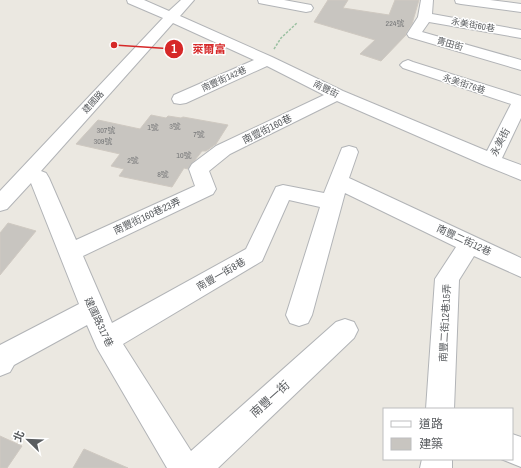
<svg xmlns="http://www.w3.org/2000/svg" width="521" height="468" font-family="'Archivo Narrow','Noto Sans TC',sans-serif">
  <style>
    .building { fill: #c8c5c0; stroke: #cfc9c1 }
    .lines { fill: none; stroke-linecap: round; stroke-linejoin: round }
    .minor-casing { stroke: #b2b4b7; stroke-width: 2 }
    .path { stroke: #9ac0a1; stroke-width: 1.5; stroke-dasharray: 2.5 1.5; stroke-linecap: butt }
    .minor { fill: #fff; fill-rule: evenodd }
    .labels { text-anchor: middle; dominant-baseline: central; stroke-width: 3; stroke-linejoin: round; paint-order: stroke }
    .number-label { font-size: 8px; fill: #767778 }
    .far-street-label { font-size: 9px; fill: #5a5d60; stroke: #fff }
    .street-label { font-size: 10px; fill: #5a5d60; stroke: #fff }
    .near-street-label { font-size: 12px; fill: #5a5d60; stroke: #fff }
    .leader { fill: none; stroke: #d62828; stroke-width: 1.5 }
    .callout-dot { fill: #d62828; stroke: #fff; stroke-width: 1.5 }
    .mark-label { font-size: 12px; text-anchor: middle; font-weight: bold; fill: #fff }
    .callout-label { font-size: 11px; text-anchor: middle; font-weight: bold; fill: #d62828; stroke: #fff; stroke-width: 3; stroke-linejoin: round; paint-order: stroke }
  </style>
  <rect width="100%" height="100%" fill="#ebe8e1"/>
  <path class="building" d="M328,0H348L343,8L389,15L395,0H419L412,24L406,33V35L381,61L360,54L375,40L314,22Z
    M151,115L166,118L168,116L181,118L183,117L228,125L216,144L206,151H202L188,169L184,168L172,187L119,176L124,169L111,166L120,154L76,144L98,120L140,129Z
    M8,223L36,231L0,275V233Z
    M0,436L22,446L7,468H0Z
    M84,449L128,468H73Z"/>
  <g class="lines">
    <g class="minor-casing">
      <path id="minor" d="M127,0H144L169,11L181,0H194L180,16L272,57L343,91L487,151L511,104L403,68L400,65L403,62L408,60L413,62L521,96V118L502,158L521,165V180L484,165L337,101L230,154L209,171L216,189L213,194L83,256L112,323L246,249L276,187L283,185L324,193L342,148L349,146L356,148L358,152L349,178L521,258V277L474,256L459,280L454,409H426L435,279L456,247L345,193L312,315L308,323L299,326L290,323L286,315L320,207L289,200L262,261L123,344L191,451L336,322L345,319L354,322L358,330L354,338L218,468H167L97,348L87,325L14,365L10,372L0,376V345L79,304L31,183L7,209L0,211V191L163,18L128,3ZM173,23L254,60L174,95L172,99L174,103L180,104L186,103L267,66L324,95L216,146L192,164L189,169L195,186L76,240L49,178L46,173L41,171Z
        M258,0H284L311,5L313,8L311,11L306,12L264,4L259,3Z
        M421,0H433L432,14L521,30V38L429,22L422,32L521,60V70L409,37L407,34L418,17Z
        M455,0H490L521,4V12L461,4L456,3Z
        M512,434L521,437V467L501,459H512Z
        M422,459H452V468H420Z"/>
    </g>
    <path class="path" d="M274,49L281,38L297,23"/>
    <use href="#minor" class="minor"/>
  </g>
  <g class="labels">
    <g class="number-label">
      <text x="395" y="23">224號</text>
      <text x="175" y="126">3號</text>
      <text x="153" y="127">1號</text>
      <text x="106" y="130">307號</text>
      <text x="199" y="134">7號</text>
      <text x="103" y="141">309號</text>
      <text x="184" y="155">10號</text>
      <text x="133" y="160">2號</text>
      <text x="163" y="174">8號</text>
    </g>
    <g class="far-street-label">
      <text transform="translate(473 25) rotate(10)">永美街60巷</text>
      <text transform="translate(450 44) rotate(16)">青田街</text>
      <text transform="translate(224 79) rotate(-24)">南豐街142巷</text>
      <text transform="translate(464 84) rotate(18)">永美街76巷</text>
      <text transform="translate(326 89) rotate(26)">南豐街</text>
      <text transform="translate(93 102) rotate(-48)">建國路</text>
    </g>
    <g class="street-label">
      <text transform="translate(267 129) rotate(-26)">南豐街160巷</text>
      <text transform="translate(500 142) rotate(-63)">永美街</text>
      <text transform="translate(147 216) rotate(-25)">南豐街160巷23弄</text>
      <text transform="translate(464 240) rotate(25)">南豐二街12巷</text>
      <text transform="translate(221 274) rotate(-30)">南豐一街8巷</text>
      <text transform="translate(99 322) rotate(65)">建國路317巷</text>
      <text transform="translate(445 323) rotate(-87)">南豐二街12巷15弄</text>
    </g>
    <g class="near-street-label">
      <text transform="translate(270 399) rotate(-42)">南豐一街</text>
    </g>
  </g>
  <path class="leader" d="M114 45L174 49"/>
  <g class="callout-dot">
    <circle cx="114" cy="45" r="4"/>
    <circle cx="174" cy="49" r="10"/>
  </g>
  <g class="mark-label">
    <text x="174" y="53">1</text>
  </g>
  <g class="callout-label">
    <text x="209" y="53">萊爾富</text>
  </g>
  <rect x="383" y="408" width="130" height="52" fill="#ffffff" stroke="#bdbebf"/>
  <rect x="391" y="421" width="20" height="6" fill="#ffffff" stroke="#bdbebf"/>
  <text x="419" y="428" font-size="12" fill="#5a5d60">道路</text>
  <rect x="391" y="438" width="20" height="12" fill="#c8c5c0" stroke="#bdbebf"/>
  <text x="419" y="448" font-size="12" fill="#5a5d60">建築</text>
  <g transform="translate(28 440) rotate(293)" stroke="#ffffff" stroke-width="3" paint-order="stroke">
  <path d="M0-3L7 15L0 10L-7 15Z" fill="#5a5d60"/>
  <text y="-6" font-size="11" font-weight="bold" text-anchor="middle" fill="#5a5d60">北</text>
  </g>
</svg>
